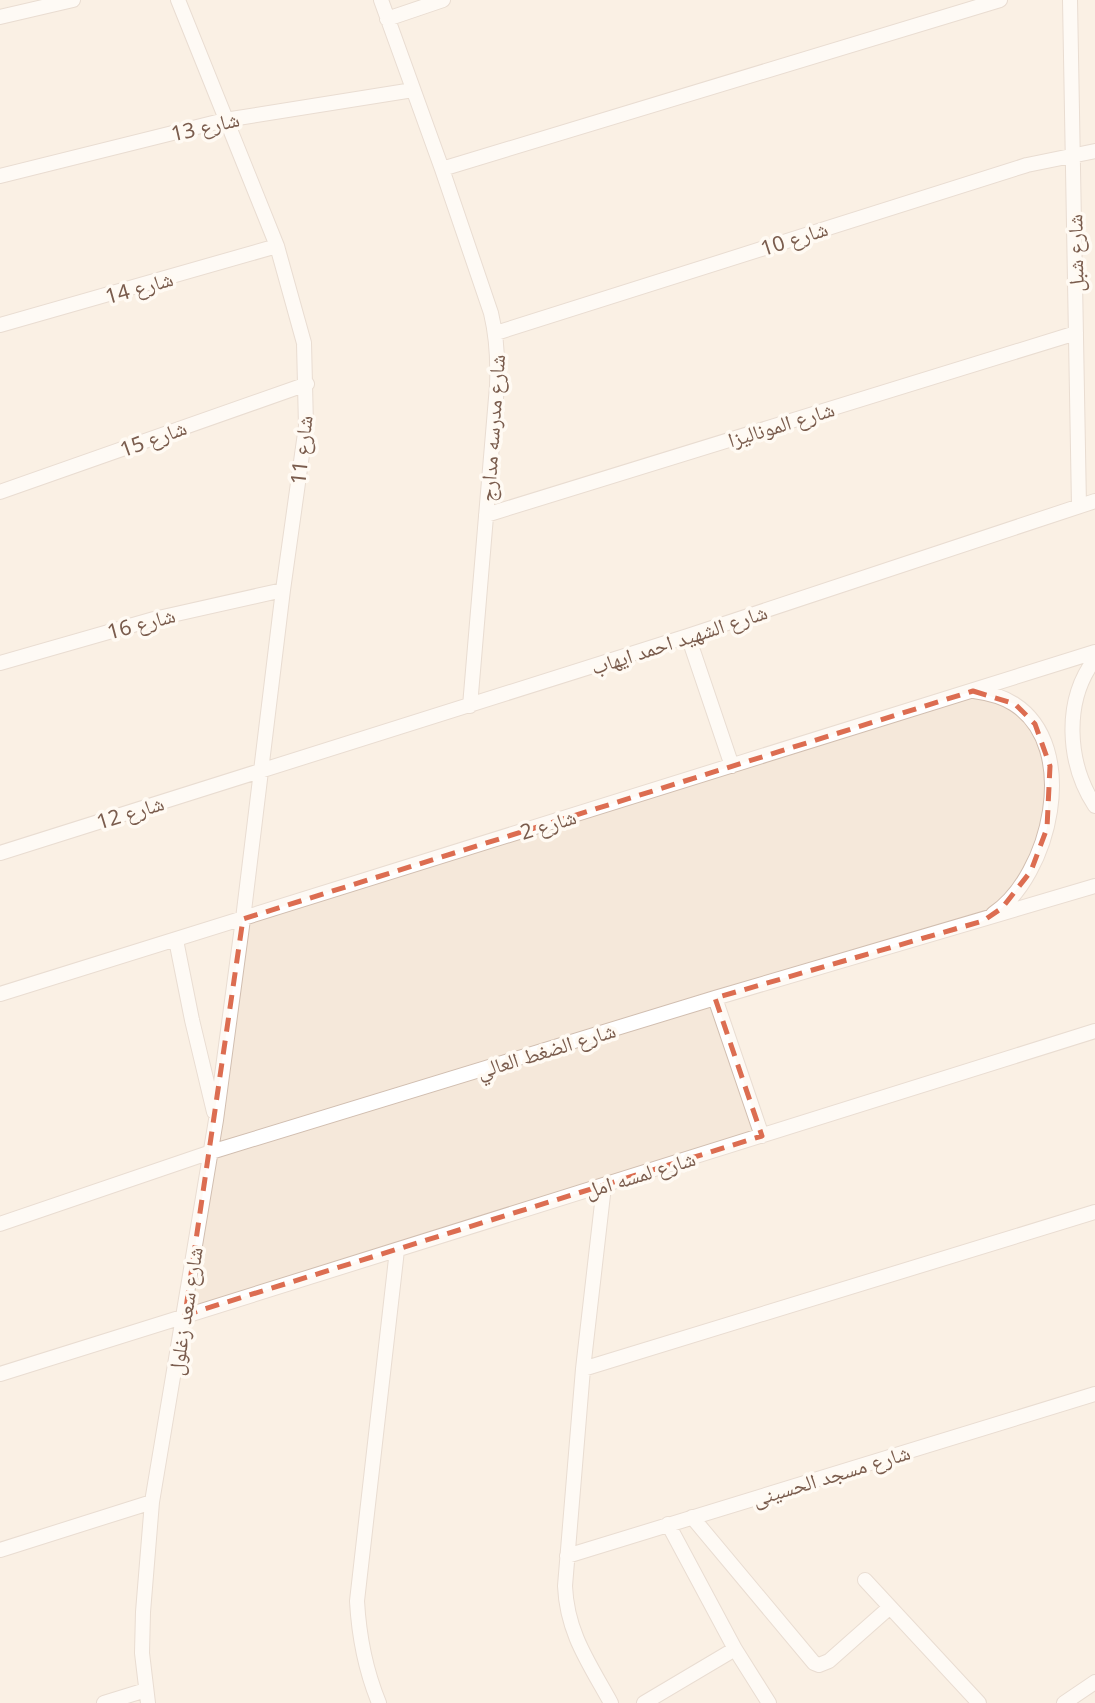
<svg xmlns="http://www.w3.org/2000/svg" width="1095" height="1703" font-family="'Noto Sans','Noto Naskh Arabic',sans-serif">
  <style>
    .residential { fill: #f5e8da }
    .lines { fill: none; stroke-linecap: round; stroke-linejoin: round }
    .minor-casing { stroke: #d1beb0; stroke-width: 16 }
    .minor { stroke: #fff; stroke-width: 14 }
    .marked { fill: none; stroke: #dc6d51; stroke-width: 5; stroke-dasharray: 14 9; stroke-linejoin: round }
    .labels { text-anchor: middle; dominant-baseline: central; stroke-width: 7; stroke-linejoin: round; paint-order: stroke }
    .street-label { font-size: 21px; fill: #7a5c4d; stroke: #fffaf3 }
  </style>
  <rect width="100%" height="100%" fill="#fdf6ec"/>
  <path class="residential" d="M0,0H1095V1703H0Z"/>
  <g class="lines">
    <g class="minor-casing">
      <path id="minor" d="M381,0L442,169L491,313C497,338 498,361 497,386L470,706
        M1070,0L1079,506
        M0,17L73,0
        M387,19L443,0
        M442,169L1000,0
        M0,176L225,120L413,90
        M0,325L277,246
        M496,333L1027,165L1095,151
        M0,492L307,384
        M486,515L1076,333
        M688,636L732,766
        M1095,659C1063,701 1067,763 1095,806
        M0,663L154,619L283,590
        M974,691C988,693 1002,696 1014,704C1081,747 1050,876 993,914
        M0,853L688,636L1095,501
        M176,940L192,1020L214,1112
        M0,994L1095,652
        M715,998L762,1136
        M604,1186L583,1369L565,1586C567,1633 589,1663 611,1703
        M0,1224L211,1152L715,998L1095,886
        M583,1369L1095,1212
        M0,1374L1095,1031
        M692,1517L814,1663L819,1665L829,1661L890,1607
        M668,1524L735,1649L769,1703
        M0,1550L152,1502
        M567,1556L1095,1394
        M865,1580L979,1703
        M104,1703L146,1690
        M148,1703L142,1653L143,1612L152,1502L216,1120L243,919L283,590L306,426L304,343L277,246L178,0
        M379,1703C365,1669 359,1637 357,1601L397,1250
        M644,1703L735,1649
        M1064,1703L1095,1682"/>
    </g>
    <use href="#minor" class="minor"/>
  </g>
  <path d="M0 0H1095V1703H0ZM973,691L1015,704L1035,724L1050,766L1047,828L1031,871L1002,908L983,921L715,998L762,1136L185,1315L243,919Z" fill="#fdf6ec" fill-opacity=".55" fill-rule="evenodd"/>
  <path class="marked" d="M973,691L1015,704L1035,724L1050,766L1047,828L1031,871L1002,908L983,921L715,998L762,1136L185,1315L243,919Z"/>
  <g class="labels">
    <g class="street-label">
      <text transform="translate(205 126) rotate(-13)">شارع 13</text>
      <text transform="translate(794 238) rotate(-18)">شارع 10</text>
      <text transform="translate(1075 253) rotate(-91)">شارع شبل</text>
      <text transform="translate(139 287) rotate(-16)">شارع 14</text>
      <text transform="translate(781 424) rotate(-17)">شارع الموناليزا</text>
      <text transform="translate(492 428) rotate(-86)">شارع مدرسه مدارج</text>
      <text transform="translate(153 438) rotate(-20)">شارع 15</text>
      <text transform="translate(301 450) rotate(-84)">شارع 11</text>
      <text transform="translate(141 623) rotate(-15)">شارع 16</text>
      <text transform="translate(679 639) rotate(-18)">شارع الشهيد احمد ايهاب</text>
      <text transform="translate(130 812) rotate(-17)">شارع 12</text>
      <text transform="translate(548 824) rotate(-17)">شارع 2</text>
      <text transform="translate(546 1050) rotate(-17)">شارع الضغط العالي</text>
      <text transform="translate(640 1174) rotate(-17)">شارع لمسه امل</text>
      <text transform="translate(185 1311) rotate(-81)">شارع سعد زغلول</text>
      <text transform="translate(831 1475) rotate(-17)">شارع مسجد الحسينى</text>
    </g>
  </g>
</svg>
